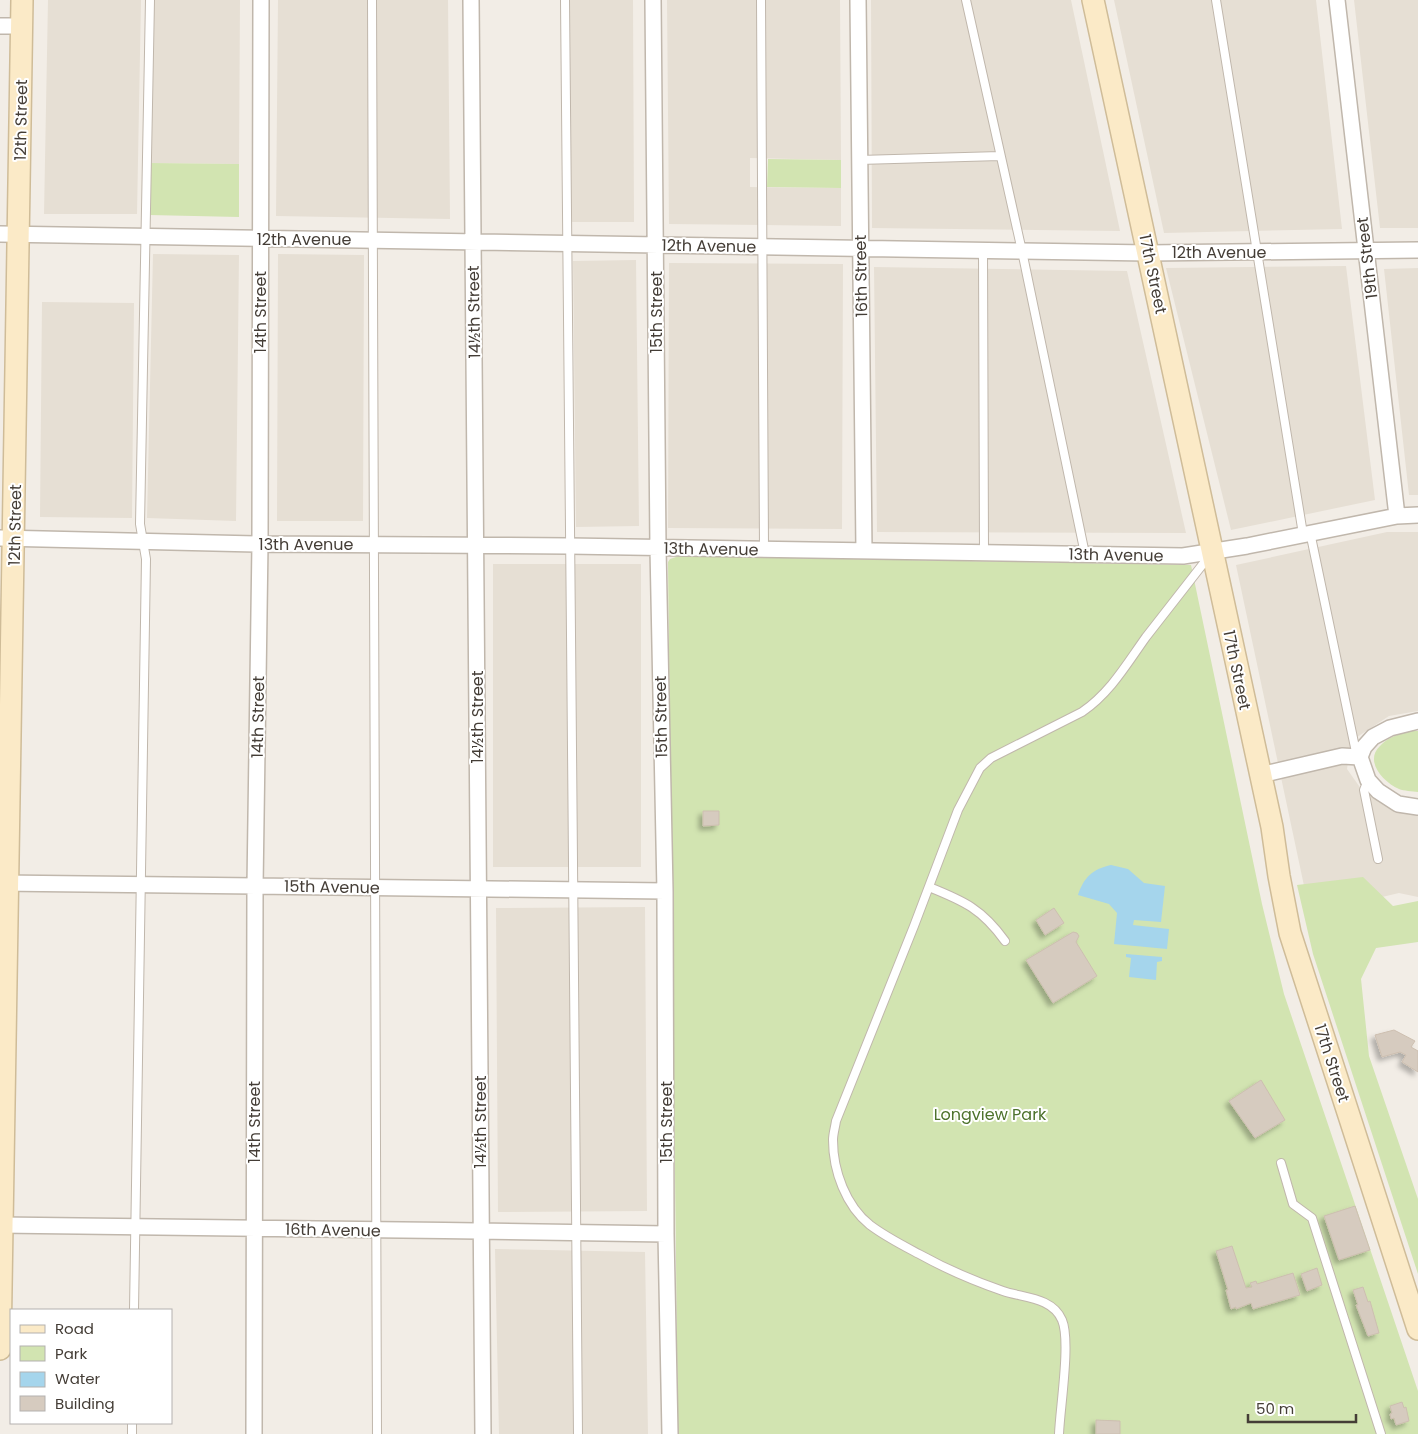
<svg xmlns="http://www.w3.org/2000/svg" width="1418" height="1434" font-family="Poppins,sans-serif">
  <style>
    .residential { fill: #e6dfd4 }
    .green { fill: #d2e4b1 }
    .water { fill: #a5d5ec }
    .building { fill: #d6cbbf; stroke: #cdbfb0; filter: url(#shadow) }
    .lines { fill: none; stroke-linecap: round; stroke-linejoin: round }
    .lane-casing { stroke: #c0b7ac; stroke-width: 10 }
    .street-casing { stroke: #c0b7ac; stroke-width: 18 }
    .secondary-casing { stroke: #cfbc98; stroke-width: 24 }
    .lane { stroke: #fff; stroke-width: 8 }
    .street { stroke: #fff; stroke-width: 15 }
    .secondary { stroke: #fbeac7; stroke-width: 21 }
    .labels { text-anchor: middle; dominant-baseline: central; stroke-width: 4; stroke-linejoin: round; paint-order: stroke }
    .street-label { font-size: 16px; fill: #443d36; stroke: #fff }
    .park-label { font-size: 16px; fill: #4d722c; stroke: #fff }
  </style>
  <defs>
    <filter id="shadow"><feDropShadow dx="-4" dy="4" stdDeviation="2.5" flood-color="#0004"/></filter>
  </defs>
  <rect width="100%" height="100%" fill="#f2ede6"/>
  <path class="residential" d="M48,0H141L137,214H44Z
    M153,0H240L239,164L150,163Z
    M278,0H448L450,219L276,216Z
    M570,0H633L634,222H571Z
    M667,0H840L841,160L750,158V187L841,188V226L669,224Z
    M871,0H1071L1120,231L872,228Z
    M1114,0H1316L1342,229L1164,233Z
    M1354,0H1418V228H1380Z
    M153,254L239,255L236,521L147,518Z
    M278,254L364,255L363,521H277Z
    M636,260L639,526L576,527L573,261Z
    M669,263L843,264L842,529L668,528Z
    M1346,266L1375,500L1231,530L1166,268Z
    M874,267L1127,271L1186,533L877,532Z
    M1418,268V495H1409L1384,269Z
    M42,302L134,303L132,518L40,517Z
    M1387,532H1418V711L1389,716L1351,741L1347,769L1364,793L1399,811L1418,813V897L1399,893L1310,914L1236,565Z
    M493,564H641V867H493Z
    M645,907L647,1211L498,1212L496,908Z
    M495,1249L645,1252L648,1434H499Z"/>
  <path class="green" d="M768,159L841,160V188L767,187Z
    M150,163L239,164V217L149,215Z
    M679,556L1191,565L1262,904L1284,994L1418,1391V1434H678L668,562L670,559Z
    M1407,731H1418V792C1412,791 1404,791 1399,789C1383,782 1364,761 1380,746C1387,738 1397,735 1407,731Z
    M1363,877L1393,906L1418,901V942L1376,948L1361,979L1369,1056L1418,1199V1274L1313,954L1297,885Z"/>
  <path class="water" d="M1111,865L1128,869L1144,883L1165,886L1161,922L1134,920L1133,925L1169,929L1167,949L1114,944L1117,913L1109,904L1078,895C1084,877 1093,869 1111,865Z
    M1126,954L1162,957V961L1157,962L1156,980L1129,977L1131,958L1126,957Z"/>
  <path class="building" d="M703,811H719V825L703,826Z
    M1054,908L1064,923L1045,935L1036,920Z
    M1073,932L1077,933L1079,936L1076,942L1097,976L1053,1003L1026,960Z
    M1394,1030L1415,1041L1411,1047L1418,1051V1072L1402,1062L1406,1055L1400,1052L1382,1057L1375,1035Z
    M1261,1080L1285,1120L1255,1138L1229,1101Z
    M1355,1206L1370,1250L1339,1260L1324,1216Z
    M1232,1246L1246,1288L1252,1287L1250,1283L1256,1281L1257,1284L1293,1273L1300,1295L1253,1309L1251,1303L1236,1309V1307L1231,1309L1226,1290H1228L1216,1251Z
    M1317,1268L1322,1285L1307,1291L1301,1274Z
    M1363,1287L1368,1302L1370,1301L1379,1333L1368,1336L1356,1305H1358L1353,1290Z
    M1402,1402L1404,1408L1406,1407L1409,1421L1396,1425L1394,1418L1391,1419L1390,1414L1392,1413L1390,1406Z
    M1096,1420L1120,1421V1434H1096Z"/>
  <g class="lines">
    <g class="lane-casing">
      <path id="lane" d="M372,0L377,1434
        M565,0C568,478 576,956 578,1434
        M761,0L764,549
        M966,0L1022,251L1085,554
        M1216,0L1303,534
        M859,160L1000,156
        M983,251L984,553
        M1310,532L1357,757
        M1368,780L1364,790L1378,859
        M929,887C964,901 982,909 1005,941
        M1281,1163L1293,1204L1312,1218L1381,1434
        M134,1310L146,559L140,524L150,0
        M132,1434V1423
        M1059,1434C1060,1408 1071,1341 1062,1320C1052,1297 1023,1298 1003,1291C974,1281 946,1269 919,1254C902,1245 886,1237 870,1225C846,1206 833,1171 833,1140C833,1134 835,1128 836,1121L914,926L958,810L980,768L991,758L1082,712C1110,693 1126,665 1146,637C1167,610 1188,583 1210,555"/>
    </g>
    <g class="street-casing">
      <path id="street" d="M471,0L483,1434
        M653,0L658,548L665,891L666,1234L670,1434
        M858,0L864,551
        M1337,0L1397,516
        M0,26H22
        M0,234L1022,251L1148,253L1418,250
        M0,538L260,544L569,546L1183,556L1247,546L1397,516L1418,515
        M1418,721L1390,728L1373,737L1364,747L1360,757L1368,780L1378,791L1398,804L1418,807
        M1260,775L1342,756L1360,757
        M0,883L665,891
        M0,1225C222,1226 444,1231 666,1234
        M254,1434L255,886L260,544L261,0"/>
    </g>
    <g class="secondary-casing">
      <path id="secondary" d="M1093,0L1272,827L1279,876L1290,933L1418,1329
        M0,1349L22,0"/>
    </g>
    <use href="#lane" class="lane"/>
    <use href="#street" class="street"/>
    <use href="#secondary" class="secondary"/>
  </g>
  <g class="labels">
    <g class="street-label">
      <text transform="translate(21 120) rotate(-89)">12th Street</text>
      <text x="304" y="239">12th Avenue</text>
      <text transform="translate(709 246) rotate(1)">12th Avenue</text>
      <text x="1219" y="252">12th Avenue</text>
      <text transform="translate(1367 258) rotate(-97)">19th Street</text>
      <text transform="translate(1153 274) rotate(78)">17th Street</text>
      <text transform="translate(861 276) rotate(-91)">16th Street</text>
      <text transform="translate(260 312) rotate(-90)">14th Street</text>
      <text transform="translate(474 312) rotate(-91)">14½th Street</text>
      <text transform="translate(656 312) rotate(-90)">15th Street</text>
      <text transform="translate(15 525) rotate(-89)">12th Street</text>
      <text x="306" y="544">13th Avenue</text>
      <text transform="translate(711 549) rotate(1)">13th Avenue</text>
      <text transform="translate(1116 555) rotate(1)">13th Avenue</text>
      <text transform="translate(1237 670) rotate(78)">17th Street</text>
      <text transform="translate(258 717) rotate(-89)">14th Street</text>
      <text transform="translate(477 717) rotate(-90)">14½th Street</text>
      <text transform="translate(661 717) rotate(-91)">15th Street</text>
      <text transform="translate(332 887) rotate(1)">15th Avenue</text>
      <text transform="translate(1332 1063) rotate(72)">17th Street</text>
      <text transform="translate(254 1122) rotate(-90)">14th Street</text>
      <text transform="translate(480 1122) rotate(-90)">14½th Street</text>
      <text transform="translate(666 1122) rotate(-90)">15th Street</text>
      <text transform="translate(333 1230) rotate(1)">16th Avenue</text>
    </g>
    <g class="park-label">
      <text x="990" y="1114">Longview Park</text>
    </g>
  </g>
  <rect x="10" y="1309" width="162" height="115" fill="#ffffff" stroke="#b4b1af"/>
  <rect x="20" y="1325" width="25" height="8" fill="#fbeac7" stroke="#b4b1af"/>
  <text x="55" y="1334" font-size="15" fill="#443d36">Road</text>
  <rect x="20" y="1346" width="25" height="15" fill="#d2e4b1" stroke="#b4b1af"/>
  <text x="55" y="1359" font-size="15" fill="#443d36">Park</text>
  <rect x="20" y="1372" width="25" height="15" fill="#a5d5ec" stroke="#b4b1af"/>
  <text x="55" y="1384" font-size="15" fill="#443d36">Water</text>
  <rect x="20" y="1396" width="25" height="15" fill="#d6cbbf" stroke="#b4b1af"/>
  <text x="55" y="1409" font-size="15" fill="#443d36">Building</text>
  <path d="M1248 1414v8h108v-8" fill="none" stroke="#443d36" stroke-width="2.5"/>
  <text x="1256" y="1414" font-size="15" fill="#443d36" stroke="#ffffff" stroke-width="4" paint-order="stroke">50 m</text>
</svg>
